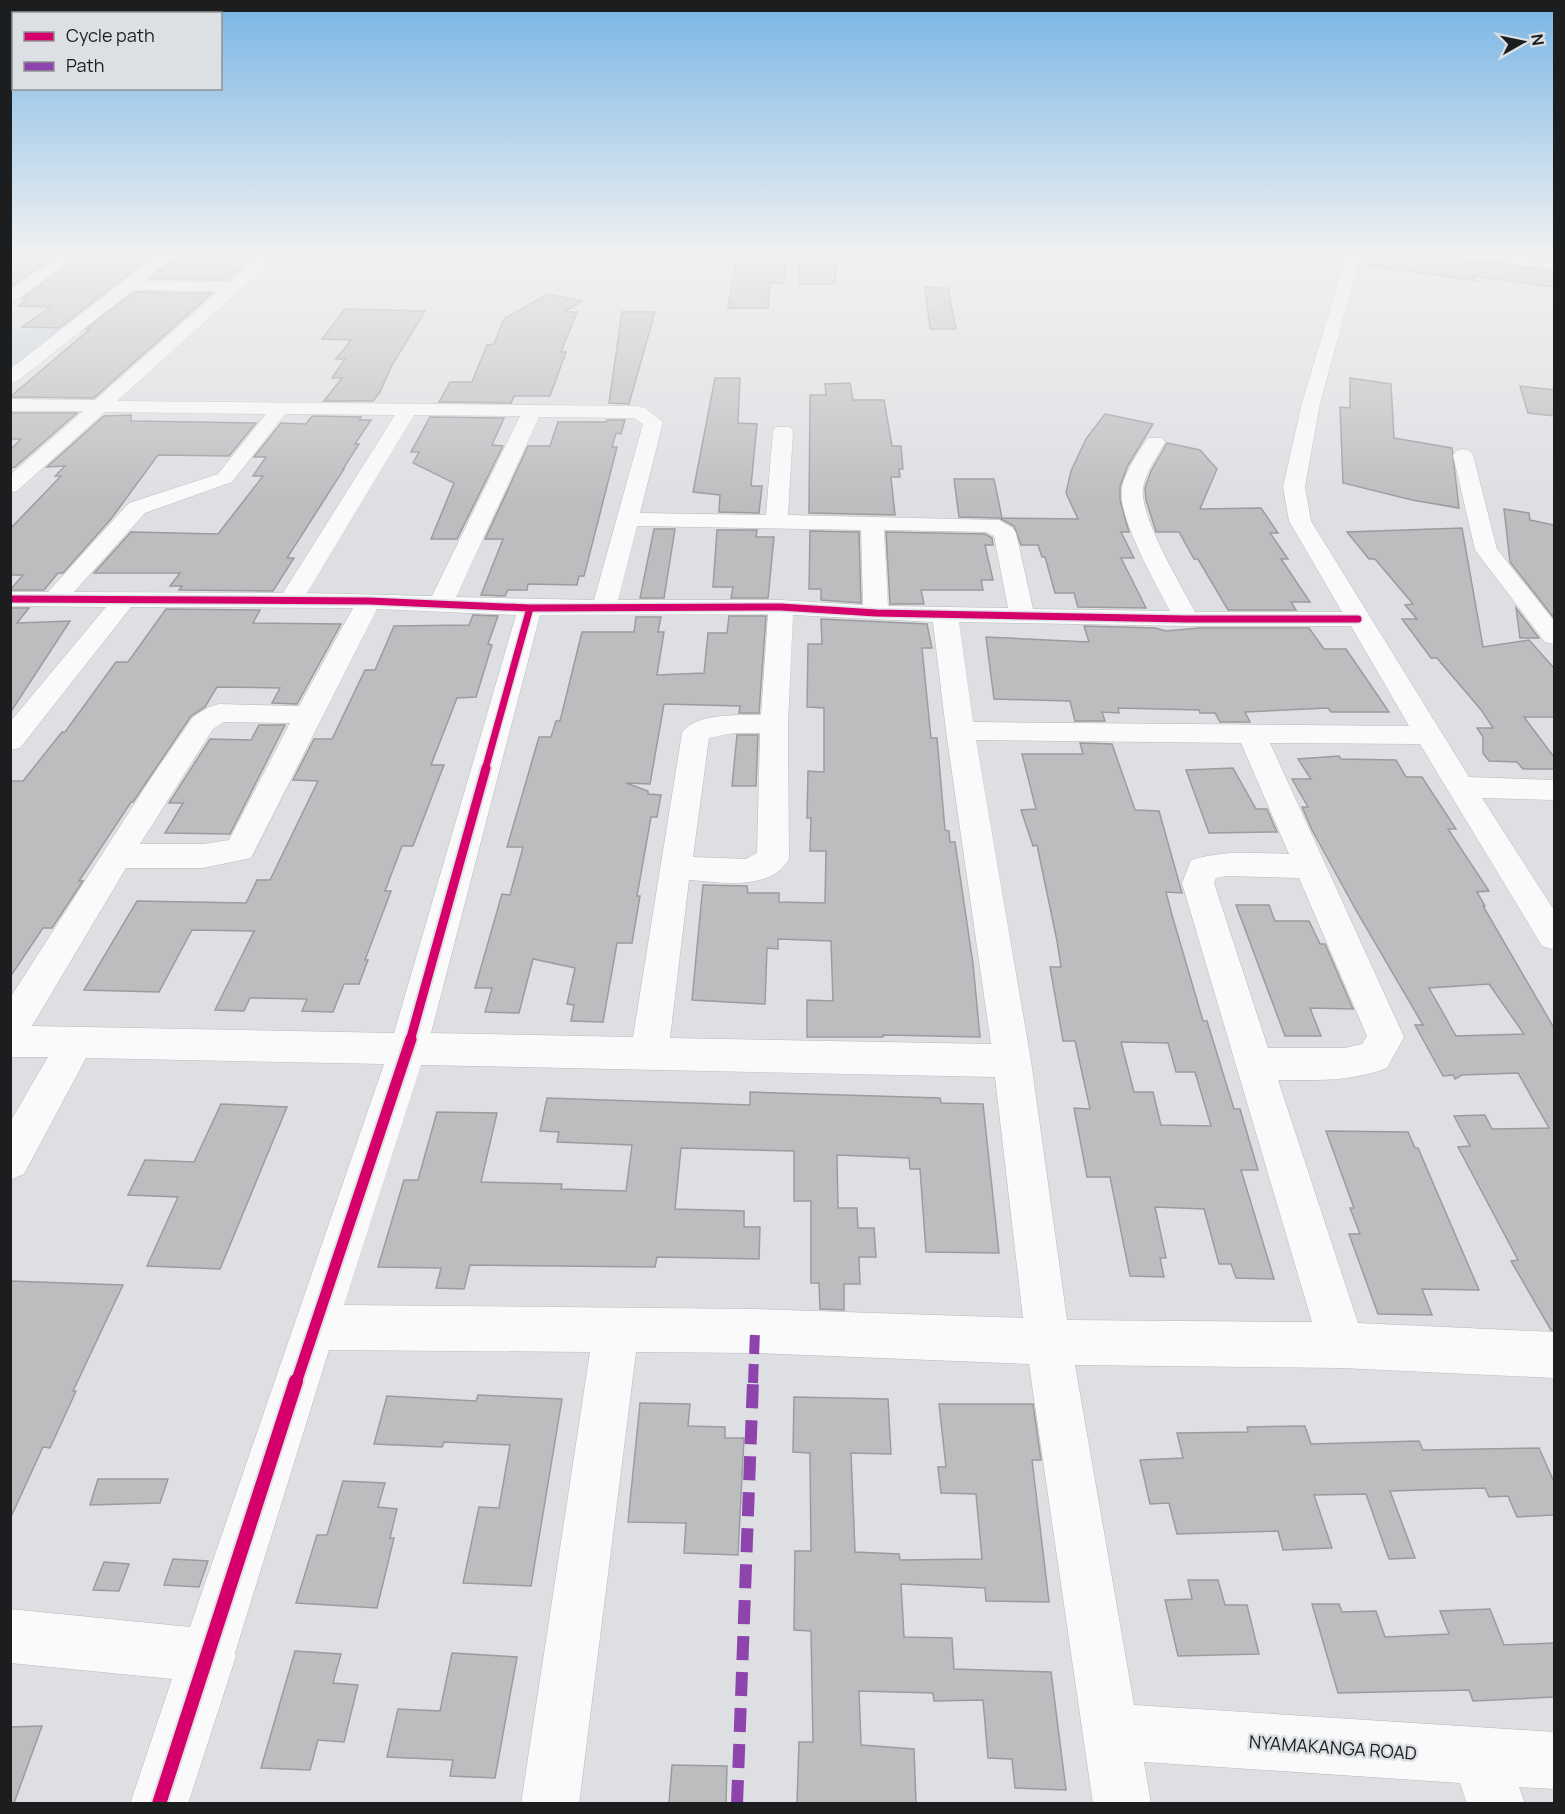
<svg xmlns="http://www.w3.org/2000/svg" width="1565" height="1814" font-family="Manrope,sans-serif">
  <style>
    .built { fill: #cdd2d8 }
    .building { fill: #bcbdbf; stroke: #9c9c9e; stroke-width: 1.5; fill-rule: evenodd }
    .lines { fill: none; stroke-linecap: round; stroke-linejoin: round }
    .minor-casing { stroke: #b8babc; stroke-width: 1 }
    .minor { fill: #fafafb; fill-rule: evenodd }
    .quiet-far1 { stroke: #8e44ad; stroke-width: 10; stroke-dasharray: 19 10; stroke-linecap: butt }
    .quiet { stroke: #8e44ad; stroke-width: 12; stroke-dasharray: 24 12; stroke-linecap: butt }
    .cycleway-far3-casing { stroke: #dcdfe3; stroke-width: 10 }
    .cycleway-far2-casing { stroke: #dcdfe3; stroke-width: 13 }
    .cycleway-far1-casing { stroke: #dcdfe3; stroke-width: 15 }
    .cycleway-casing { stroke: #dcdfe3; stroke-width: 18 }
    .cycleway-far3 { stroke: #d6006c; stroke-width: 7 }
    .cycleway-far2 { stroke: #d6006c; stroke-width: 9 }
    .cycleway-far1 { stroke: #d6006c; stroke-width: 11 }
    .cycleway { stroke: #d6006c; stroke-width: 14 }
    .labels { text-anchor: middle; dominant-baseline: central; stroke-width: 5; stroke-linejoin: round; paint-order: stroke }
    .near-street-label { font-size: 18px; fill: #1c1d1e; stroke: #dcdfe3 }
  </style>
  <rect width="100%" height="100%" fill="#dddfe2"/>
  <path class="built" d="M11,329H62L11,370Z"/>
  <path class="building" d="M185,250H252L231,269H240L227,280L150,279Z
    M738,250L788,251L783,284L770,283L768,308H728Z
    M1367,250H1431L1440,256L1554,271V287L1470,276L1477,281L1366,265Z
    M1494,250H1554V259Z
    M37,253H59L10,287V270Z
    M84,253L155,254L59,328L22,327L50,307L18,306L27,299L22,298Z
    M798,257L836,258L835,284H800Z
    M925,287L948,288L956,329H930Z
    M134,292L212,293L94,398L10,397L90,329H86Z
    M547,294L582,301L564,312H577L561,352H566L550,396H514L511,403L439,402L450,382H472L487,345L494,344L504,319Z
    M345,309L425,311L391,367L380,392L373,401H324L342,378H332L345,359H336L351,340L322,339Z
    M622,312H655L629,404L609,403Z
    M715,378H740L738,423L757,424L751,486H762L759,513L719,512L720,495L693,492Z
    M1350,378L1391,384L1394,438L1452,448L1459,508L1412,500L1343,483L1340,407L1350,408Z
    M850,383L853,400H884L892,446H901L903,469H899L900,477H891L895,515L809,513L810,395H826L825,384Z
    M1520,386L1554,390V416L1528,413Z
    M10,413H77L15,467L10,468V450L21,439H10Z
    M1105,414L1153,424L1127,467L1120,487V500L1129,532H1121L1134,558H1121L1146,608L1078,607L1074,593H1055L1045,557H1042L1038,545H1021L1014,526L999,518L959,517L954,479H994L1002,518L1078,519L1066,493L1071,471L1086,439Z
    M131,415V421L256,423L229,456L158,455L111,519L63,573H58L44,590H10L23,575H10V529L61,476H55L65,466L47,467L104,416Z
    M312,416L361,417L359,420H371L355,444H359L343,469H344L287,558H294L273,591L179,590L182,586H170L180,573H94L131,532L218,534L263,476H253L266,457H254L281,423L306,424Z
    M430,417L504,418L492,445L503,446L457,539H431L454,483L413,463L419,452H411Z
    M607,420H625L621,434L616,433L612,447H617L584,576H579L577,585L528,584L527,590H508L505,596L481,595L503,539H485L528,446H550L558,422H606Z
    M1167,443L1200,450L1217,469L1200,509L1261,508L1278,533H1270L1288,559H1281L1310,602H1291L1296,610H1228L1198,559H1194L1179,532H1156L1146,500L1145,488L1151,471Z
    M1504,509L1529,513L1530,520L1554,525V618L1510,562Z
    M1462,528L1483,647L1529,640L1554,668V717H1524L1554,757V769H1523L1517,762L1489,761L1483,753V737L1477,728H1493L1482,711L1437,658H1431L1402,619H1417L1405,605L1413,604L1375,559H1369L1347,532Z
    M654,529H675L664,598H640Z
    M717,530H757L756,537H774L768,598H731L733,587H713Z
    M810,531L859,532L861,603L821,600V589H809Z
    M886,532L985,534L992,538L993,545H985L993,580H981L983,590H921L924,604H890Z
    M10,608H29L17,623L70,621L10,713Z
    M1516,608L1539,638H1520Z
    M166,609L260,610L253,623L341,624L297,704L272,703L280,688L217,687L205,707L191,716L133,802H131L79,881H83L52,928H43L10,977V781H23L62,732H65L116,662H128Z
    M473,615L498,616L488,644L492,645L476,697L457,698L431,765H444L413,846H402L385,891H391L365,960H368L359,984H344L333,1012L302,1011L307,999L250,998L244,1011L215,1010L254,931L192,930L159,992L84,990L137,901L246,903L257,880H270L318,781L293,780L314,739H332L365,670H375L394,626L469,625Z
    M729,616H766L759,713H739L740,706L664,704L650,784L626,783L648,791V794L661,795L657,817H651L637,896H640L632,943H617L603,1022L571,1021L574,1005L567,1004L575,968L533,959L519,1013L485,1012L492,988H475L502,894L510,895L523,847H507L539,737H551L556,721H560L582,632H634L636,617H661L658,632H664L657,675L704,673L708,633H727Z
    M821,619L927,624L932,648H922L931,738H937L945,830L949,831L950,842H955L973,964L980,1037L883,1035V1037H807V1000L833,1001L831,941L778,939V949L767,948L765,1004L692,1000L703,885L747,886L748,893H779V902L825,903L826,851H810L811,818H807L808,771L824,772V708L807,707L808,644H822Z
    M1084,626L1155,628L1166,631L1199,628H1309L1324,649H1346L1389,712H1331L1328,708L1245,712L1250,722H1220L1215,713H1200L1199,710L1118,708L1119,713L1102,712L1105,721H1075L1070,701L994,699L986,637L1089,642Z
    M259,725H285L230,834L165,833L183,803H169L210,739L251,740Z
    M737,735H758L756,786H732Z
    M1080,743L1112,744L1135,810L1159,811L1182,893L1166,892L1172,915L1203,1021H1207L1234,1109H1240L1258,1170H1241L1274,1279L1236,1278L1231,1264H1219L1204,1209L1155,1207L1166,1258H1160L1164,1277L1130,1276L1110,1177H1087L1074,1108L1090,1109L1075,1041H1063L1050,967H1061L1057,941L1037,845L1033,846L1021,810L1036,809L1022,754H1083ZM1121,1042L1168,1043L1176,1072H1195L1211,1126L1161,1125L1153,1092H1134Z
    M1339,756L1341,759L1396,760L1406,777H1422L1456,829H1448L1489,891L1477,892L1485,906H1483L1554,1028V1330H1551L1511,1261L1518,1260L1458,1147L1470,1146L1454,1116L1485,1115L1492,1129L1549,1128L1518,1073L1462,1075L1455,1079L1453,1075L1443,1076L1415,1025H1423L1357,912L1312,830L1302,807H1308L1292,779H1311L1298,759ZM1489,984L1524,1034L1456,1036L1429,988Z
    M1233,768L1256,809H1267L1277,832L1209,833L1186,770Z
    M1236,905H1269L1275,921H1309L1320,944H1325L1353,1009L1310,1008L1321,1036H1285Z
    M750,1092L940,1098L941,1103L983,1104L999,1253L926,1252L920,1169H910L909,1158L837,1155L838,1208H857L858,1228H874L876,1257H859L860,1284H844V1310L820,1309L819,1283H811V1201H794V1151L681,1148L675,1209L744,1211V1227H760L759,1259L657,1257L655,1267L470,1265L464,1289L436,1288L441,1268L378,1267L404,1180H418L437,1112L497,1113L481,1182L562,1184L561,1189L626,1191L632,1145L557,1142L559,1132L540,1131L547,1098L750,1105Z
    M221,1104L287,1107L220,1269L147,1266L178,1197L128,1195L145,1160L194,1162Z
    M1326,1131L1408,1132L1415,1148H1418L1479,1290L1422,1289L1432,1315L1378,1314L1349,1234H1360L1350,1208H1354Z
    M10,1281L123,1285L73,1391H76L50,1448L43,1447L10,1519Z
    M478,1395L562,1399L531,1586L463,1583L479,1507L499,1508L510,1445L444,1442L442,1447L374,1444L387,1396L476,1401Z
    M794,1397L888,1399L891,1454L851,1453L855,1552L899,1554L900,1560L982,1559L976,1494L941,1493L938,1467H946L939,1404H1033L1041,1460H1032L1049,1602L986,1601L985,1588L901,1584L904,1637L952,1638L954,1669L1051,1672L1066,1790L1015,1788L1012,1759L988,1758L983,1700L934,1701L933,1693L859,1691L861,1745L914,1749L916,1803H797L799,1742H813L811,1631L794,1630L795,1551H811L810,1453L793,1452Z
    M640,1403L690,1404L688,1426L725,1427V1438H744L738,1555L684,1553L686,1523L628,1522Z
    M1305,1426L1311,1444L1419,1441L1423,1450L1539,1448L1554,1482V1515L1517,1517L1508,1496L1489,1497L1485,1488L1390,1491L1415,1558L1389,1559L1366,1494L1314,1495L1332,1548L1283,1550L1278,1531L1177,1534L1169,1503L1150,1504L1140,1460L1183,1458L1177,1433L1248,1432L1247,1427Z
    M98,1479H168L160,1503L90,1505Z
    M343,1481L385,1483L378,1507L397,1509L390,1538H394L377,1608L296,1603L317,1535H327Z
    M173,1559L208,1561L199,1587L164,1585Z
    M104,1562L129,1564L119,1591L93,1590Z
    M1188,1580H1218L1225,1605H1247L1259,1654L1178,1656L1165,1600L1192,1599Z
    M1312,1604H1339L1342,1612L1376,1611L1385,1637L1449,1634L1440,1611L1490,1609L1504,1645L1554,1643V1697L1473,1701L1469,1690L1338,1693Z
    M295,1651L341,1654L333,1683L358,1685L344,1742L318,1740L310,1770L261,1768Z
    M452,1653L517,1657L495,1778L450,1776L453,1760L387,1757L398,1709L440,1711Z
    M42,1726L14,1803H10V1727Z
    M672,1765L727,1766L726,1803H669Z"/>
  <g class="lines">
    <g class="minor-casing">
      <path id="minor" d="M68,250H85L16,300L10,302V290Z
        M164,250H181L144,281L229,282L265,250H281L240,290L117,401L638,406L645,408L663,422L640,513L766,515L773,431L776,427H790L793,431L788,515L999,520L1013,528L1016,533L1033,609L1170,611C1156,584 1116,515 1122,487C1126,470 1138,452 1148,438H1162L1165,442C1157,457 1146,471 1143,488C1139,516 1181,585 1195,612H1342L1289,521L1283,487L1302,403L1348,250H1362L1320,403L1305,487L1311,521L1469,777L1554,780V800L1482,798L1554,910V950L1542,946L1420,744L1270,743L1404,1037L1387,1068C1349,1082 1319,1080 1278,1080L1358,1323L1554,1332V1378L1342,1368L1075,1365L1134,1705L1554,1732V1789L1519,1787L1525,1804H1467L1460,1783L1144,1762L1151,1804H1093L1029,1364L755,1353L636,1352L579,1804H521L590,1352L329,1350L235,1653L236,1656L188,1804H130L172,1679L10,1663V1609L190,1627L384,1064L86,1058L24,1174L10,1180V1122L48,1057H10V998L151,778L193,717L209,707L219,704L299,706L353,608L131,607L20,748L10,750V722L106,607L10,606V592H48L129,503L218,474L266,414L105,412L17,491L10,493V475L83,411H10V399L95,400L219,291L133,290L16,382L10,383V369ZM285,414L395,415L283,593L74,592L145,513L232,482ZM414,415L520,416L432,596L307,593ZM539,417L634,418L643,424L594,600L456,597ZM637,526L861,530L863,605L781,600H618ZM884,530L986,532L994,536L1008,608L888,606ZM377,609L516,615L394,1033L32,1026L126,868H203L251,858ZM768,614L761,715C739,715 694,713 682,733L633,1037L431,1033L540,615ZM793,615L933,622L946,731L991,1044L670,1038L689,880C721,882 770,892 789,859L788,723ZM959,622L1186,626H1351L1409,726L973,722ZM224,722L290,723L229,840L203,844H140L213,729ZM734,733H760L757,853L746,859L693,857L709,738ZM976,740L1241,743L1289,854C1256,853 1223,850 1191,860L1182,883L1312,1322L1067,1320L1031,1061ZM1227,876L1299,878L1367,1036L1362,1044L1345,1048H1268L1214,883L1216,878ZM421,1065L995,1077L1023,1318L755,1309L344,1305Z
        M1433,250H1476L1554,261V269L1440,254Z
        M1463,449L1470,451L1473,455L1497,549L1554,621V644L1545,642L1475,550L1453,455L1456,451Z"/>
    </g>
    <use href="#minor" class="minor"/>
    <path class="quiet-far1" d="M753,1383L755,1331"/>
    <path class="quiet" d="M737,1804L753,1381"/>
    <g class="cycleway-far3-casing">
      <path id="cycleway-far3" d="M10,599L369,601L530,608L781,607L876,613L1186,619H1358
        M485,770L530,608"/>
    </g>
    <g class="cycleway-far2-casing">
      <path id="cycleway-far2" d="M410,1041L486,768"/>
    </g>
    <g class="cycleway-far1-casing">
      <path id="cycleway-far1" d="M296,1383L411,1039"/>
    </g>
    <g class="cycleway-casing">
      <path id="cycleway" d="M159,1804L296,1381"/>
    </g>
    <use href="#cycleway-far3" class="cycleway-far3"/>
    <use href="#cycleway-far2" class="cycleway-far2"/>
    <use href="#cycleway-far1" class="cycleway-far1"/>
    <use href="#cycleway" class="cycleway"/>
  </g>
  <linearGradient id="sky" x2="0" y2="1"><stop stop-color="#79b5e5"/><stop offset="0.5" stop-color="#f0f1f2"/><stop offset="1" stop-color="#f0f1f2" stop-opacity="0"/></linearGradient>
  <rect width="1565" height="504" fill="url(#sky)"/>
  <g class="labels">
    <g class="near-street-label">
      <text transform="translate(1333 1747) rotate(4)">NYAMAKANGA ROAD</text>
    </g>
  </g>
  <rect width="1565" height="1814" fill="none" stroke="#1c1d1e" stroke-width="24"/>
  <rect x="12" y="12" width="210" height="78" fill="#dcdfe3" stroke="#8f9194" stroke-width="1.5"/>
  <rect x="24" y="32" width="30" height="9" fill="#d6006c" stroke="#8f9194" stroke-width="1.5"/>
  <text x="66" y="42" font-size="18" fill="#1c1d1e">Cycle path</text>
  <rect x="24" y="62" width="30" height="9" fill="#8e44ad" stroke="#8f9194" stroke-width="1.5"/>
  <text x="66" y="72" font-size="18" fill="#1c1d1e">Path</text>
  <g transform="translate(1523 42) rotate(81)" stroke="#dcdfe3" stroke-width="4.5" paint-order="stroke">
  <path d="M0-4.5L10 22L0 15L-10 22Z" fill="#1c1d1e"/>
  <text y="-9" font-size="16" font-weight="bold" text-anchor="middle" fill="#1c1d1e">N</text>
  </g>
</svg>
